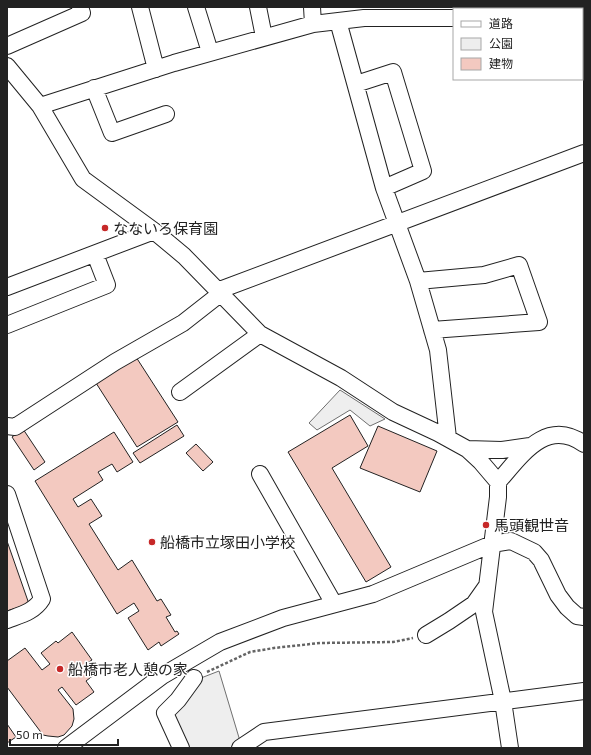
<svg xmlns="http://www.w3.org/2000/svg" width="591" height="755" font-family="'Exo 2','Noto Sans JP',sans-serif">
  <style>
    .green { fill: #eee; stroke: #6f6f6f }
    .building { fill: #f3c9c0; stroke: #222 }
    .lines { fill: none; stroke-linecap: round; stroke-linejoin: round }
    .minor-casing { stroke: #222; stroke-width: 18 }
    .path { stroke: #646464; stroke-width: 2.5; stroke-dasharray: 3 2; stroke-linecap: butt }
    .minor { stroke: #fff; stroke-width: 16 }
    .poi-dot { fill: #c62828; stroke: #fff; stroke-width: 1.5 }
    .labels { text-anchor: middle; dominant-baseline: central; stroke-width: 3; stroke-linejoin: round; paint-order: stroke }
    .poi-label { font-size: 15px; fill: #222; stroke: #fff; text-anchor: start }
  </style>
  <rect width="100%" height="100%" fill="#fff"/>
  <path class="green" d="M340,390L385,419L370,426L350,410L317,430L309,423Z
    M219,671L240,741L231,748H187L169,714L201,678Z"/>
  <path class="building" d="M136,357L178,422L137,447L96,383Z
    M350,415L368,446L332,468L391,567L366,582L288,452Z
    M177,425L184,436L140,463L133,453Z
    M378,426L437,451L420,492L360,468Z
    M23,429L45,462L34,470L12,437Z
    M114,432L133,462L117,472L112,464L98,472L103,480L73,499L78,507L91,499L102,516L89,524L118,570L132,560L157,601L161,599L171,615L166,617L175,632L177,631L179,634L161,646L159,642L148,650L128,618L139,611L134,603L117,614L35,481Z
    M196,444L213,462L203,471L186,453Z
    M7,541L29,604L7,611Z
    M72,632L92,660L87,663L95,674L86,681L94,692L76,705L62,687L58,690L73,709L74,719L72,726L64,735L58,737L48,736L43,735L7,687V661L25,648L42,670L50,664L41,653L56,641L58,643Z
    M7,724L16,737L7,743Z"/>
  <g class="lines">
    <g class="minor-casing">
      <path id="minor" d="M140,7L156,69
        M196,7L210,52
        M258,7L264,37
        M312,7L313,24
        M533,9V7
        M582,20H584
        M338,21L384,188L418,281L438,350L448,438
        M7,46L82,13L80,7
        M7,66L40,106L83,179L154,231L184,256L260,334L341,378L393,412L438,433L467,449L481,462L498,482V497L484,612L503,701L510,748
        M356,84L393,72L423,171L384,188
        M94,88L112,133L166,114
        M40,106L174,63L313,24L364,18H454
        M418,281L484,275L519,265L539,322L432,330
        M7,287L154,231
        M217,291L584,153
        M7,325L107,285L95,254
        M180,392L260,334
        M7,426L15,427L115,362L183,323L220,294
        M467,449L502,450L530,446
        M260,474L334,604
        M498,482C521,456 546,417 584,444
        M7,494L42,599C34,612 20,615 7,620
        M426,635L449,621L474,604L486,587
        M66,748L162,676L220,642L283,618L373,594L492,544L511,541L534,552L541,560L558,595L567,607L577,616L584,617
        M181,748L165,713L178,700L194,678
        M240,748L264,732L584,691"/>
    </g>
    <path class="path" d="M207,672L250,652L274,648L320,643L393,642L413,638"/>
    <use href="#minor" class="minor"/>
  </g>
  <g class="poi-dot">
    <circle cx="105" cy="228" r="4"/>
    <circle cx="486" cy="525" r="4"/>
    <circle cx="152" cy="542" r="4"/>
    <circle cx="60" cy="669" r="4"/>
  </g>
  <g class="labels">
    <g class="poi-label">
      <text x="113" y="228">なないろ保育園</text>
      <text x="494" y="525">馬頭観世音</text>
      <text x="160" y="542">船橋市立塚田小学校</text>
      <text x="68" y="669">船橋市老人憩の家</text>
    </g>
  </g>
  <rect width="591" height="755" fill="none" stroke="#222222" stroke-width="16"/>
  <rect x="453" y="8" width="130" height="72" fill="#ffffff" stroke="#a7a7a7"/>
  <rect x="461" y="21" width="20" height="6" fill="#ffffff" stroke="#a7a7a7"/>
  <text x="489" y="28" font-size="12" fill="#222222">道路</text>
  <rect x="461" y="38" width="20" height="12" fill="#eeeeee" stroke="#a7a7a7"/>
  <text x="489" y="48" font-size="12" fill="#222222">公園</text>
  <rect x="461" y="58" width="20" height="12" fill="#f3c9c0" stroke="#a7a7a7"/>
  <text x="489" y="68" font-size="12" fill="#222222">建物</text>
  <path d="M10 739v6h108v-6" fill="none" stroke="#222222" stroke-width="2"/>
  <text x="16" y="739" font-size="12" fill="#222222" stroke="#ffffff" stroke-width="3" paint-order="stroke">50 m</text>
</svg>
